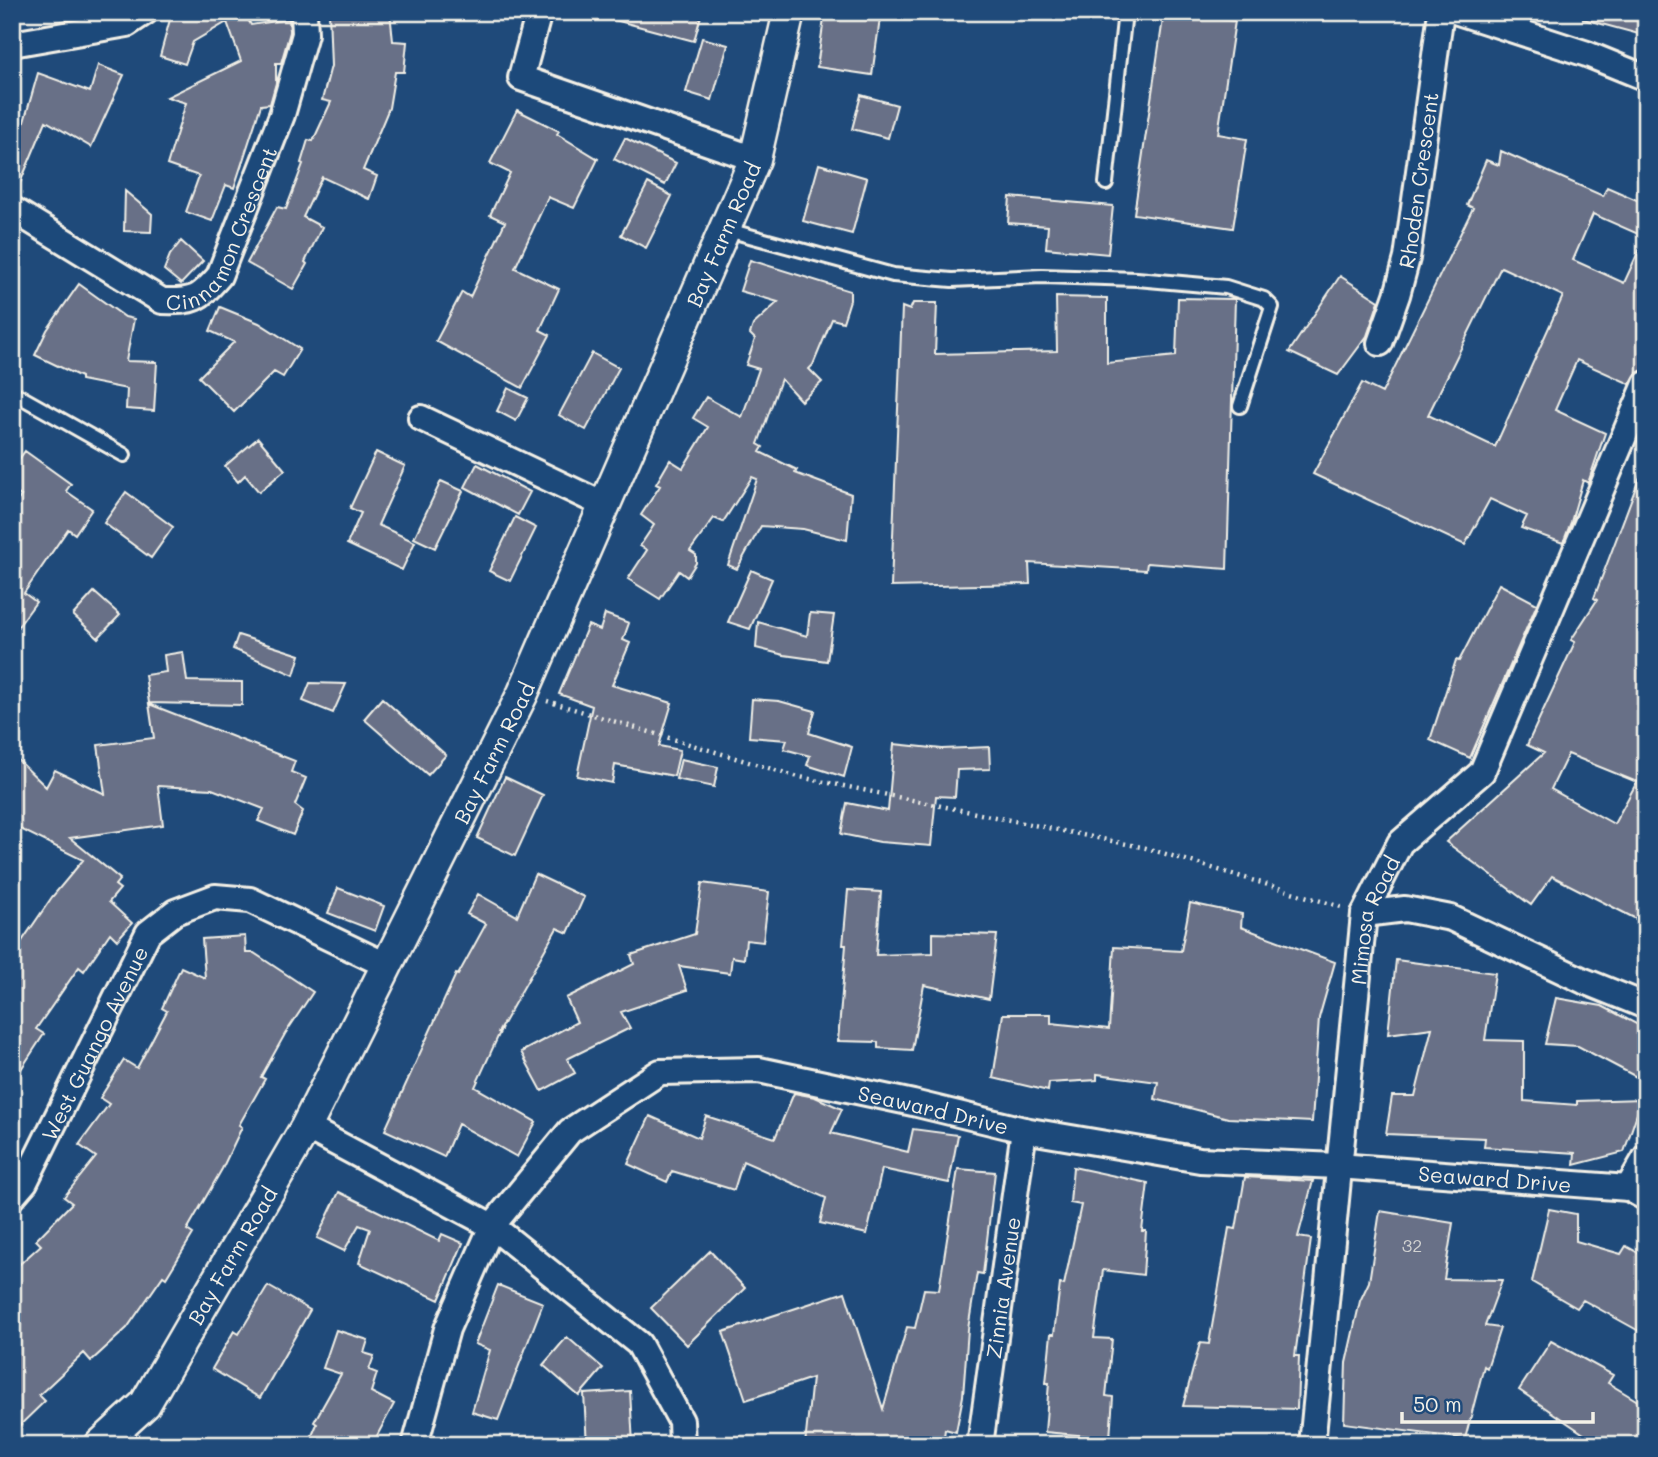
<svg xmlns="http://www.w3.org/2000/svg" width="1658" height="1457" font-family="Mali,sans-serif">
  <style>
    .building { fill: #677087; stroke: #f4f1e8; stroke-width: 2; fill-rule: evenodd }
    .lines { fill: none; stroke-linecap: round; stroke-linejoin: round }
    .service-casing { stroke: #f4f1e8; stroke-width: 18 }
    .minor-casing { stroke: #f4f1e8; stroke-width: 30 }
    .tertiary-casing { stroke: #f4f1e8; stroke-width: 35 }
    .path { stroke: #f4f1e8; stroke-width: 4.5; stroke-dasharray: 2 5; stroke-linecap: butt }
    .service { stroke: #1f4a7a; stroke-width: 12 }
    .minor { stroke: #1f4a7a; stroke-width: 24 }
    .tertiary { stroke: #1f4a7a; stroke-width: 30 }
    .labels { text-anchor: middle; dominant-baseline: central; stroke-width: 6; stroke-linejoin: round; paint-order: stroke }
    .number-label { font-size: 18px; fill: #d1d1d0 }
    .street-label { font-size: 21px; fill: #f4f1e8; stroke: #1f4a7a }
  </style>
  <rect width="100%" height="100%" fill="#1f4a7a"/>
  <filter id="ink" filterUnits="userSpaceOnUse"><feTurbulence type="fractalNoise" baseFrequency=".0143" numOctaves="2"/><feDisplacementMap in="SourceGraphic" scale="14" xChannelSelector="R" yChannelSelector="G"/><feConvolveMatrix kernelMatrix="1 2 1 2 8 2 1 2 1" color-interpolation-filters="sRGB"/></filter>
  <g filter="url(#ink)">
    <path class="building" d="M172,12H244L251,25L289,19L290,32L281,63H276V83L270,104L261,105L234,188L226,185L212,221L186,212L199,176L167,165L186,103L167,97L241,61L227,22L193,42L185,64L160,56Z
      M329,12H390L393,41L407,42L404,72H395L389,108L363,170L377,176L369,199L322,177L303,217L322,227L305,262L307,264L293,289L247,263L277,207L286,209L303,164L301,163L308,140L313,141L331,102L322,100L331,66Z
      M612,12H702L694,41L611,19Z
      M825,12H881L872,75L817,67Z
      M1164,12L1235,21L1218,134L1247,139L1233,228L1134,214Z
      M1584,12H1646V36L1583,19Z
      M702,38L728,45L712,100L686,92Z
      M98,65L124,75L91,147L46,121L15,195L12,194V125L22,129L38,73L90,92Z
      M861,95L897,105L888,138L852,129Z
      M517,110L559,131L557,134L598,159L574,208L548,197L515,268L559,289L540,330L550,335L522,388L436,341L462,292L470,297L505,222L490,215L510,173L490,163Z
      M625,138L676,163L665,185L614,159Z
      M1501,151L1603,196L1607,187L1646,204V214L1638,234L1593,214L1573,260L1624,283L1646,235V369L1637,373L1630,384L1577,360L1555,410L1605,433L1588,483L1583,480L1571,522L1563,543L1521,528L1527,516L1490,499L1465,545L1313,474L1362,383L1382,393L1473,208L1467,205L1486,160L1499,165ZM1501,267L1563,296L1495,447L1428,415Z
      M819,164L867,178L852,234L803,221Z
      M648,183L672,196L646,248L621,235Z
      M125,191L152,214L151,232L124,231Z
      M1010,197L1113,206L1108,254L1046,248L1048,226L1008,223Z
      M181,241L203,261L181,284L164,270L170,255Z
      M750,260L850,291V300L843,322L832,319L813,365L809,369L822,382L801,401L781,379L758,444L763,447L760,452L797,470L795,473L851,494L847,540L803,529L761,526L737,569L728,565L757,479L752,477L723,522L714,518L690,551L696,555V563L687,577L679,571L660,599L628,579L647,550L640,546L654,525L641,515L660,486L656,484L670,460L683,468L708,427L693,418L706,397L742,417L759,369L746,365L755,339L750,334L753,325L778,302L740,291Z
      M1340,276L1379,301L1367,336L1338,375L1289,352Z
      M79,284L125,317L134,319L126,361L157,362L154,411L126,409L127,389L81,380V377L35,355L47,330Z
      M1056,297L1107,298V363L1176,356L1178,298L1235,299L1227,569L1147,563L1146,570L1029,563L1030,584L891,587L902,307L910,310L913,303H937L935,354L1057,351Z
      M220,307L259,323L300,349L283,377L274,372L234,412L199,377L234,342L210,331Z
      M592,353L619,368L586,430L559,415Z
      M508,388L528,398L516,421L497,411Z
      M258,438L285,470L259,492L245,475L238,482L225,466Z
      M25,451L71,484L66,491L92,509L75,534L68,529L24,593L36,602L12,635V509L21,496L12,490V469Z
      M376,452L405,466L378,525L415,542L402,570L347,544L361,513L350,508Z
      M1645,463H1646V924L1552,876L1531,905L1446,842L1544,753L1527,745L1575,642L1571,640L1597,600L1594,598ZM1568,754L1637,782L1614,824L1551,789Z
      M477,464L530,492L518,515L465,487Z
      M441,481L463,491L435,548L414,538Z
      M126,492L173,527L151,558L104,523Z
      M515,517L536,528L510,581L489,571Z
      M751,570L772,579L750,629L728,622Z
      M1499,584L1537,604L1470,758L1430,740L1456,660L1459,661Z
      M94,592L120,615L98,638L73,615Z
      M810,613L834,615L827,661L784,655L756,648L758,622L807,636Z
      M605,614L629,623L623,640L630,643L612,685L672,703L659,746L680,750L674,776L615,765L612,783L577,776L592,706L559,694L588,625L600,630Z
      M238,635L300,655L294,675L233,649Z
      M183,652L187,681L242,682V705L149,703L145,675L166,672L164,655Z
      M310,683L346,684L333,713L303,701Z
      M382,698L446,755L428,775L364,719Z
      M752,699L779,701L815,711L809,733L852,747L844,777L807,765L810,756L784,749L787,740L749,737Z
      M149,704L295,761L291,772L306,778L295,805L303,811L293,835L258,821L264,809L212,789L158,786L163,825L70,838L120,879L115,885L120,889L109,902L132,923L117,940L110,933L84,971L79,967L36,1029L44,1034L12,1083V934L22,941L52,897L83,860L12,825V754L46,787L55,770L105,794L98,745L154,738Z
      M894,744L942,749L989,747L990,769L957,770L955,797L936,796L931,846L880,842L841,834L847,803L888,811Z
      M681,759L718,767L714,787L676,779Z
      M505,777L543,795L515,856L477,838Z
      M535,874L584,897L568,933L557,928L499,1031L501,1030L475,1087L536,1122L517,1157L458,1124L444,1157L385,1130L456,974L458,975L486,924L467,914L478,894L517,916Z
      M702,883L769,892L763,942L746,940L744,959L732,957L730,973L679,966L687,990L621,1012L630,1028L567,1059L575,1073L542,1091L521,1052L577,1022L566,998L634,964L631,955L695,934Z
      M338,888L384,906L375,931L328,913Z
      M848,890L881,892L876,955L933,953V933L997,935L989,999L924,985L912,1050L878,1048V1042L838,1041L846,945H843Z
      M1190,903L1242,914L1241,927L1335,962L1319,1018L1312,1122L1228,1118L1155,1099L1158,1082L1097,1074V1080L1049,1083L1048,1091L993,1078L1003,1014H1051V1023L1109,1029L1114,947L1181,951Z
      M245,936L246,953H254L313,992L285,1034L261,1077L265,1079L239,1125L242,1127L222,1169L187,1230L193,1234L166,1278L163,1276L127,1328L91,1361L84,1353L39,1395L45,1401L12,1433V1271L41,1245L36,1240L72,1203L64,1197L96,1157L79,1145L109,1104L100,1098L124,1060L137,1068L167,1011L162,1008L181,967L205,978L202,939Z
      M1396,960L1495,973L1485,1040L1524,1041V1101L1577,1105V1101L1642,1099L1624,1152L1574,1165L1575,1153L1484,1147L1485,1138L1386,1134L1392,1096H1415L1432,1028L1388,1034Z
      M1556,998L1602,1006L1646,1029V1082L1578,1046L1545,1044Z
      M794,1093L815,1097L842,1109L831,1133L908,1152L913,1129L958,1135L949,1183L882,1169L867,1234L820,1223L826,1198L743,1161L734,1190L672,1171L667,1182L628,1164L650,1116L699,1138L706,1116L775,1138Z
      M1073,1167L1148,1183L1142,1231H1146L1143,1275L1103,1270L1094,1338L1112,1339L1106,1396L1113,1397L1110,1438L1045,1432L1049,1383H1046L1051,1334H1054L1060,1284L1064,1285L1081,1205L1070,1203Z
      M958,1169L995,1172L983,1274L977,1273L968,1329L963,1396L956,1432L945,1429L943,1445H805L812,1378L746,1400L723,1332L845,1292L883,1409L907,1327L915,1328L924,1289L939,1290Z
      M1245,1177L1313,1181L1298,1237L1311,1239L1295,1356H1299L1297,1409L1183,1406L1200,1343L1209,1344L1229,1228L1236,1229Z
      M339,1192L439,1241L442,1234L463,1243L439,1300L359,1263L370,1229L359,1225L344,1251L317,1238Z
      M1549,1209L1576,1214V1241L1621,1254L1626,1246L1646,1257V1319L1639,1331L1583,1300L1577,1308L1532,1282Z
      M1380,1211L1453,1223L1444,1279L1502,1280L1485,1326L1500,1328L1487,1368L1484,1366L1465,1439L1344,1423L1346,1363L1360,1301L1369,1282Z
      M710,1251L745,1288L687,1345L651,1308Z
      M498,1285L543,1303L498,1420L472,1412L490,1350L475,1344Z
      M268,1286L310,1310L260,1398L212,1369L234,1331L239,1334Z
      M336,1330L368,1340L364,1353L374,1356L369,1370L377,1373L371,1392L394,1404L372,1445H308L317,1424L314,1422L341,1374L323,1368Z
      M567,1337L603,1368L579,1396L543,1365Z
      M1551,1341L1613,1375L1608,1383L1646,1406V1445H1600L1519,1390Z
      M630,1391L633,1445H587L584,1394Z"/>
    <g class="lines">
      <g class="service-casing">
        <path id="service" d="M1106,183L1125,12
          M724,229L893,275L952,280L1042,276L1137,279L1226,287L1264,299L1272,307L1240,406
          M12,392L124,455"/>
      </g>
      <g class="minor-casing">
        <g id="minor">
          <path d="M539,12L521,78L755,159"/>
          <path d="M1458,12L1587,54L1646,78"/>
          <path d="M12,44L127,24L145,12"/>
          <path id="s1" d="M12,209L162,301C194,302 199,299 219,276L282,115L305,34L304,12"/>
          <path id="s2" d="M1380,343L1397,295L1407,258L1441,12"/>
          <path d="M421,418L604,505"/>
          <path d="M1364,914L1405,909L1451,918L1584,981L1646,1006"/>
          <path id="s3" d="M306,1127L492,1226L570,1131L660,1072L759,1070L913,1103L1024,1130L1200,1160L1338,1166L1628,1188L1646,1198"/>
          <path d="M1628,1188L1646,1157"/>
          <path id="s4" d="M12,1197L25,1182L148,933L175,912L215,897L250,900L386,965"/>
          <path d="M415,1445L447,1329L492,1226L639,1344L681,1421L682,1445"/>
          <path id="s5" d="M980,1445L1024,1130"/>
          <path id="s6" d="M1312,1445L1364,914L1400,843L1482,772L1646,384"/>
        </g>
      </g>
      <g class="tertiary-casing">
        <g id="tertiary">
          <path id="s7" d="M100,1445L145,1404L306,1127L523,693L755,159L789,12"/>
        </g>
      </g>
      <path class="path" d="M547,701L795,776L1146,848L1341,907"/>
      <use href="#service" class="service"/>
      <use href="#minor" class="minor"/>
      <use href="#tertiary" class="tertiary"/>
    </g>
  </g>
  <g class="labels">
    <g class="number-label">
      <text x="1412" y="1245">32</text>
    </g>
    <g class="street-label">
      <text stroke="none"><textPath href="#s2" startOffset="168">Rhoden Crescent</textPath></text>
      <text stroke="none"><textPath href="#s1" startOffset="280">Cinnamon Crescent</textPath></text>
      <text stroke="none"><textPath href="#s7" startOffset="1367">Bay Farm Road</textPath></text>
      <text stroke="none"><textPath href="#s7" startOffset="800">Bay Farm Road</textPath></text>
      <text stroke="none"><textPath href="#s6" startOffset="530">Mimosa Road</textPath></text>
      <text stroke="none"><textPath href="#s4" startOffset="175">West Guango Avenue</textPath></text>
      <text stroke="none"><textPath href="#s3" startOffset="719">Seaward Drive</textPath></text>
      <text stroke="none"><textPath href="#s3" startOffset="1286">Seaward Drive</textPath></text>
      <text stroke="none"><textPath href="#s7" startOffset="233">Bay Farm Road</textPath></text>
      <text stroke="none"><textPath href="#s5" startOffset="159">Zinnia Avenue</textPath></text>
    </g>
  </g>
  <rect width="1658" height="1457" fill="none" stroke="#1f4a7a" stroke-width="42"/>
  <rect x="21" y="21" width="1616" height="1415" fill="none" stroke="#f4f1e8" stroke-width="2.5" filter="url(#ink)"/>
  <path d="M1402 1412v10h191v-10" fill="none" stroke="#f4f1e8" stroke-width="3.5"/>
  <text x="1413" y="1412" font-size="21" fill="#f4f1e8" stroke="#1f4a7a" stroke-width="5" paint-order="stroke">50 m</text>
</svg>
